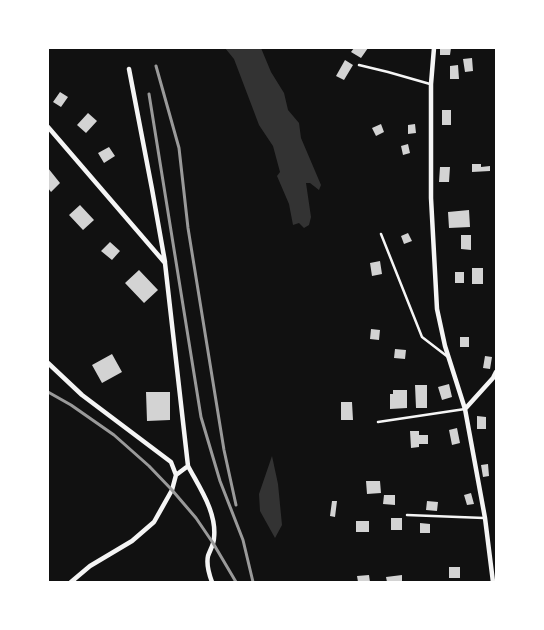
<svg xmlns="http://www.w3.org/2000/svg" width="544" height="630" font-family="'PT Serif',serif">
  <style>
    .water { fill: #333 }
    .building { fill: #d3d3d3 }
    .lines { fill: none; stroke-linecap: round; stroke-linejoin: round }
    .service { stroke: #f5f5f5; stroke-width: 2.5 }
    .minor { stroke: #f5f5f5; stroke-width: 4.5 }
    .rail { stroke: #9a9a9a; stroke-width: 3 }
  </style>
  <rect width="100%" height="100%" fill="#111"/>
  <path class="water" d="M225,48H261L271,72L284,93L288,110L299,123L301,138L321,185L319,190L310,183H306L311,217L309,225L304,228L299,223L293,225L289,204L277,176L280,172L273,146L259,125L234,59Z
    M272,456L278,484L282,525L275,538L260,511L259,494Z"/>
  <path class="building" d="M354,48H368L361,58L351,52Z
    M440,48H451L450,55H440Z
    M472,58L473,71L465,72L463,59Z
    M345,60L353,65L344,80L336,76Z
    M458,65L459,79H450V66Z
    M60,92L68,97L61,107L53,102Z
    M442,110H451V125H442Z
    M88,113L97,121L86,133L77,125Z
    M381,124L384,132L376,136L372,128Z
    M415,124L416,133L408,134V125Z
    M408,144L410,153L403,155L401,146Z
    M109,147L115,156L104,163L98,153Z
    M472,164H481V167L490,166V171L472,172Z
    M440,167H450L449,182H439Z
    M48,168L60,183L51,192L48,188Z
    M80,205L94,220L83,230L69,215Z
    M469,210L470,227L449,228L448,212Z
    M408,233L412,241L404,244L401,236Z
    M461,235H471V250L461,249Z
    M110,242L120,251L112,260L101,251Z
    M380,261L382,274L372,276L370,263Z
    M472,268H483V284H472Z
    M139,270L158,290L144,303L125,283Z
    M455,272H464V283H455Z
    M371,329L380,330L379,340L370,339Z
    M460,337H469V347H460Z
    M395,349L406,350L405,359L394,358Z
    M112,354L122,372L102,383L92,365Z
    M485,356L492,357L490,369L483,368Z
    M449,384L452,397L442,400L438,387Z
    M415,385H427V408H416Z
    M393,390H407V408L390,409V394H393Z
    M146,392H170V420L147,421Z
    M341,402H352L353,420H341Z
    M477,416L486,417V429H477Z
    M457,428L460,443L452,445L449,430Z
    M410,431H419V435H428V444H419V447L411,448Z
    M488,464L489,476L483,477L481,465Z
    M366,481H380L381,493L367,494Z
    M471,493L474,504L467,505L464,495Z
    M384,495H395V505L383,504Z
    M332,501H337L335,517L330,516Z
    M427,501L438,502L437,511L426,510Z
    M391,518H402V530H391Z
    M356,521H369V532H356Z
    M420,523L430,524V533H420Z
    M449,567H460V578H449Z
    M369,575L370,582H358L357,576Z
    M402,575V582H387L386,577Z"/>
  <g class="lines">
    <path class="service" d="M359,65L388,72L430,84
      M381,234L422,337L448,357
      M378,422L465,409
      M407,515L484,518"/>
    <path class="minor" d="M434,48L431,84V198L437,309L445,346L465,409L485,518L493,582
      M129,69L152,189L165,262
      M48,127L165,263L188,466L176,475
      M48,363L82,395L171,462L176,475L172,490L154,522L132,541L90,566L71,582
      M465,409L493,378L496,372
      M188,466C199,487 217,512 214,538C214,544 210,550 208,556C206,565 209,574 212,582"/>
    <path class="rail" d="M156,66L179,148L188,228L224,450L236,505
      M149,94L201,417L220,481L243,540L253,582
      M48,392L71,405L114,435L149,466L172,490L196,518L213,543L236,582"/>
  </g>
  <rect width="544" height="630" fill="none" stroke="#ffffff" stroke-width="98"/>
</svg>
